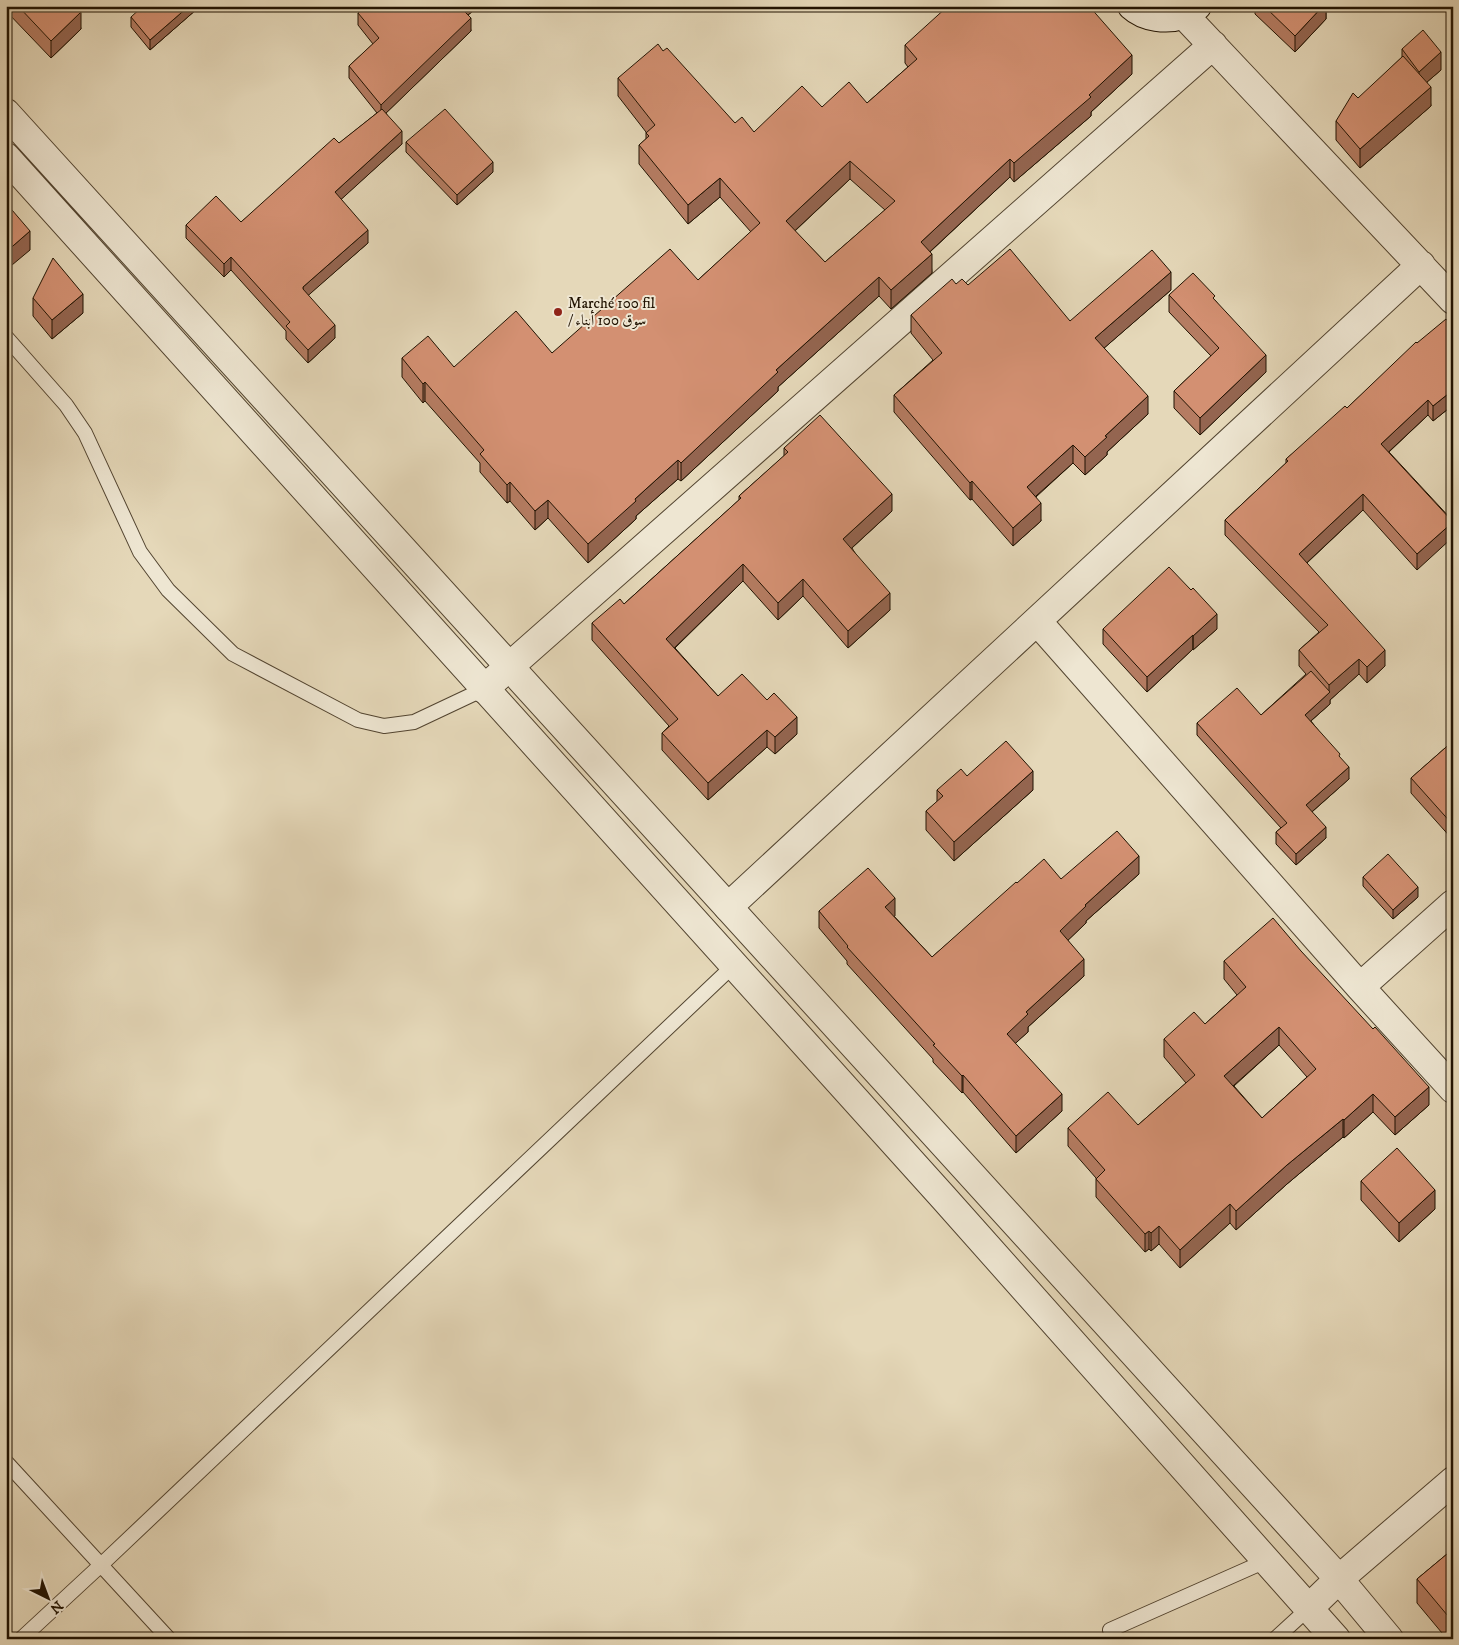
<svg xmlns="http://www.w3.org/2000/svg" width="1459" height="1645" font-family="'IM FELL DW Pica',Amiri,serif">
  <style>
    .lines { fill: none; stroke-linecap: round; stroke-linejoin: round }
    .service-casing { stroke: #524430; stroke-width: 16 }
    .minor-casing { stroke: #524430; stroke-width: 30 }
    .tertiary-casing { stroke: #524430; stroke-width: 30 }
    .secondary-casing { stroke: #211302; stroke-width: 30 }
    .service { stroke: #eee6d2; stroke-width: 14 }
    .minor { stroke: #eee6d2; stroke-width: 28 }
    .tertiary { stroke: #eee6d2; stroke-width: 28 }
    .secondary { stroke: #eee6d2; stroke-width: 28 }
    .wall { fill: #b57c62; stroke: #211302; fill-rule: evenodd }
    .shaded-wall { fill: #946550; stroke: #211302 }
    .building { fill: #d39072; stroke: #211302; fill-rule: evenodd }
    .poi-dot { fill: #8f2418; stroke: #eee6d2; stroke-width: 2 }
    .labels { text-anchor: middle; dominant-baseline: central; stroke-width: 4; stroke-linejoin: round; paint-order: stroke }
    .poi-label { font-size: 15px; fill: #211302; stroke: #eee6d2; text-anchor: start }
  </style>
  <rect width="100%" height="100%" fill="#e5d8b9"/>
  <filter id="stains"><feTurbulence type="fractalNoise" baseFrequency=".004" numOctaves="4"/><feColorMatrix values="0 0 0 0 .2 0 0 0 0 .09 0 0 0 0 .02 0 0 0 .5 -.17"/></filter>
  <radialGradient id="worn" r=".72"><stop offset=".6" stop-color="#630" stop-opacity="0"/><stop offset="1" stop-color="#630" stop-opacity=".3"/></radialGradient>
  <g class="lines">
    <g class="service-casing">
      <path id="service" d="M6,337L66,405L85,433L140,552L168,590L233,654L358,720L384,726L414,722L484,689
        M6,1462L169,1639
        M1110,1630L1268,1560
        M21,1639L102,1564L734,965
        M1275,1639L1310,1607"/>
    </g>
    <g class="minor-casing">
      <path id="minor" d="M1184,15L1453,300
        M1037,621L1360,987L1453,1089
        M484,689L1213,45
        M728,907L1421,265
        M1360,987L1453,904
        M1310,1607L1339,1579L1453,1481"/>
    </g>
    <g class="tertiary-casing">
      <path id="tertiary" d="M6,113L1339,1579L1389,1639
        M6,157L943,1197L1336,1639"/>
    </g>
    <g class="secondary-casing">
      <path id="secondary" d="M1132,6C1145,18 1167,20 1183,15C1188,13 1193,9 1197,6"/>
    </g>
    <use href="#service" class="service"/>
    <use href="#minor" class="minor"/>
    <use href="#tertiary" class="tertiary"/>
    <use href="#secondary" class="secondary"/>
  </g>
  <path class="wall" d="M6,6H76L81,29L51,58L6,11Z
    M197,6V9L150,50L131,27V17Z
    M366,6H479L468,15L471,31L386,113L402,144L341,199L368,243L308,295L335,338L308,363L286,339V331L231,270L224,277L186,238V225L241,222L377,113L349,78V66L373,44L358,25V13Z
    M1255,6H1326V19L1295,52L1255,14Z
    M905,45L1132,74L1091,112V116L1014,182L1010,177L930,252L932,273L891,309L879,296L778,387V391L681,481L678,479L636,516V519L588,563L548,518L535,530L510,501L507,503L480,472V463L425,401L423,403L402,377V358L454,367L552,353L698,280L751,232L720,197L688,224L639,164V145L646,139V132L618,96V78L663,51L735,123L754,132L822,107L867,103L908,67L905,63ZM850,179L885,210L825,262L795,231Z
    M1402,49L1441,70L1427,82L1431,106L1360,168L1336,140V121L1402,57Z
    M406,142L493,172L457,205L406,152Z
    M956,284L968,285L1070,321L1171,290L1104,348L1148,414L1107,452V455L1085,475L1073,463L1036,497L1041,521L1013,546L972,499L970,500L894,412V395L933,360L911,333V315Z
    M1169,295L1215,300L1266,372L1200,435L1174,408V391L1211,356L1169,312Z
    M33,298L83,313L52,339L33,316Z
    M1453,327V405L1433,421L1428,415L1389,452L1453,521L1417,570L1363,510L1307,563L1385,666L1367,683L1359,674L1330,700V704L1311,721L1340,758L1349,779L1312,812L1326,838L1296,865L1276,844V832L1281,828L1197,735V723L1261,715L1306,674L1299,666V650L1319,632L1225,535V520L1286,463V459L1347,408L1417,343Z
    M784,448L892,511L852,548L890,610L848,648L803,596L778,620L743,581L675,648L718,696L797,734L775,754L767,747L708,800L662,750V733L669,726L592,640V623L624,604L739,500V496L784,456Z
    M1103,629H1217L1193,650V649L1147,692L1103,644Z
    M1453,741V840L1411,793V778Z
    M967,776L1033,790L954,861L926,830V811L937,802V790Z
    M1139,874L1086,921V923L1068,940L1084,976L1028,1027V1032L1015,1043L1062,1111L1016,1153L963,1092L962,1093L933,1062V1059L847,964V961L819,928V911L895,916H894L932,957L1017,883L1061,879Z
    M1363,877L1418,897L1393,919L1363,886Z
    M1224,961L1429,1105L1395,1135L1373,1112L1344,1138L1343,1137L1287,1184L1236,1230L1230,1223L1180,1268L1159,1244L1151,1251L1149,1249L1145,1252L1096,1197V1178L1068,1146V1128L1138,1125L1186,1083L1164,1057V1039L1205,1024L1237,995L1224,979ZM1279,1045L1307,1077L1262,1118L1234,1086Z
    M1361,1181L1435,1209L1399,1242L1361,1200Z
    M1453,1549V1639H1447L1417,1603V1579Z"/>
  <path class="shaded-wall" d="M189,6H197V9L150,50V40Z
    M465,6H479L468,15L471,18V31L381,118V105Z
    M1323,6H1326V19L1295,52V36Z
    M81,12V29L51,58V41Z
    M1441,52V70L1419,89V72Z
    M1132,55V74L1091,112V116L1014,182V163Z
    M1431,87V106L1360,168V149Z
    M402,131V144L335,205V192Z
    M1010,159V177L921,260V242Z
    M850,161V179L786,239V221Z
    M493,162V172L457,205V195Z
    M720,178V197L688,224V205Z
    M368,230V243L303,300V287Z
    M30,231V250L6,270V252Z
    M932,254V273L891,309V290Z
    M231,257V270L224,277V264Z
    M1171,272V290L1095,356V338Z
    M879,277V296L778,387V391L681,481V463L776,370Z
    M83,294V313L52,339V320Z
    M335,325V338L308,363V350Z
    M1266,355V372L1200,435V418Z
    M425,382V401L423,403V384Z
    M1453,390V405L1433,421V406Z
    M1148,396V414L1107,452V455L1085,475V457L1105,436Z
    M1428,400V415L1381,459V444Z
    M1073,445V463L1027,504V487Z
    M678,460V479L636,516V519L588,563V544L635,499Z
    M972,481V499L970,500V483Z
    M510,482V501L507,503V485Z
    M892,494V511L843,556V539Z
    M1363,494V510L1299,570V554Z
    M548,500V518L535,530V511Z
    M1041,503V521L1013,546V528Z
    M1453,522V537L1417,570V554Z
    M743,564V581L666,656V639Z
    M803,579V596L778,620V603Z
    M890,593V610L848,648V631Z
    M1217,614V629L1193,650V636Z
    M1193,635V649L1147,692V677Z
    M1385,650V666L1367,683V667Z
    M1359,659V674L1330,700V704L1305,726V715L1329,693V685Z
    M797,717V734L775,754V737Z
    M767,730V747L708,800V783Z
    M1349,767V779L1306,817V805Z
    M1033,771V790L954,861V842Z
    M1326,827V838L1296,865V854Z
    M1139,856V874L1086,921V923L1060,948V931L1085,905Z
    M1418,887V897L1393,919V910Z
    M895,898V916L885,924V907Z
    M1084,959V976L1028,1027V1032L1007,1051V1034L1026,1012Z
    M1279,1027V1045L1224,1094V1076Z
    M963,1075V1092L962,1093V1076Z
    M1429,1087V1105L1395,1135V1117Z
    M1062,1094V1111L1016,1153V1136Z
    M1373,1094V1112L1344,1138V1120Z
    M1343,1119V1137L1287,1184L1236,1230V1211L1287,1165Z
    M1435,1190V1209L1399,1242V1223Z
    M1230,1204V1223L1180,1268V1250Z
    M1159,1226V1244L1151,1251V1233Z
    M1149,1231V1249L1145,1252V1234Z"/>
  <path class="building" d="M18,6H76L81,12L51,41Z
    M143,6H189L150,40L131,17Z
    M366,6H465L468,9L465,12L471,18L381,105L349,66L379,38L358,13Z
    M948,6H1089L1132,55L1089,95L1091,97L1014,163L1010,159L921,242L932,254L891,290L879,277L776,370L778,372L681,463L678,460L635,499L636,501L588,544L548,500L535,511L510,482L507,485L480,454L484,450L425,382L423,384L402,358L428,336L454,367L516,311L552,353L670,249L698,280L760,223L720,178L688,205L639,145L649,136L646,133L655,125L618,78L658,44L663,51L667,48L735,123L742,117L754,132L802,86L822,107L849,82L867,103L917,59L905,45ZM850,161L895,201L825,262L786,221Z
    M1264,6H1323L1295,36Z
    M1423,30L1441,52L1419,72L1402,49Z
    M1403,56L1431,87L1360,149L1336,121L1353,93L1358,98Z
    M382,109L402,131L335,192L368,230L303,287V289L335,325L308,350L286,326L290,322L231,257L224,264L186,225L216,196L241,222L334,138L339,143Z
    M445,109L493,162L457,195L406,142Z
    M6,203L30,231L6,252Z
    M1010,249L1070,321L1152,250L1171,272L1095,338L1148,396L1105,436L1107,437L1085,457L1073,445L1027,487L1041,503L1013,528L972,481L970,483L894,395L942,353L911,315L952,279L956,284L962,279L968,285Z
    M53,258L83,294L52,320L33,298Z
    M1193,273L1215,296L1213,298L1266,355L1200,418L1174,391L1219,348L1169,295Z
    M1446,319L1453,327V390L1433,406L1428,400L1381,444L1453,522L1417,554L1363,494L1299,554L1385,650L1367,667L1359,659L1329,685L1299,650L1328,625L1225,520L1288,461L1286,459L1345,406L1347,408L1416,342L1417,343Z
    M820,415L892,494L843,539L890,593L848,631L803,579L778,603L743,564L666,639L718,696L742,674L767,700L774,693L797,717L775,737L767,730L708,783L662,733L678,719L592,623L620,599L624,604L741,498L739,496L788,452L784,448Z
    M1169,567L1191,590L1193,588L1217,614L1193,636V635L1147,677L1103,629Z
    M1311,671L1330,692L1305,715L1340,754L1339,756L1349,767L1306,805L1326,827L1296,854L1276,832L1287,823L1197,723L1237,688L1261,715Z
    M1006,741L1033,771L954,842L926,811L943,796L937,790L961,769L967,776Z
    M1453,741V825L1411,778Z
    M1117,831L1139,856L1085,905L1086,906L1060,931L1084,959L1026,1012L1028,1014L1007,1034L1062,1094L1016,1136L963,1075L962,1076L933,1045L935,1044L847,947L848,946L819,911L868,868L895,898L885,907L932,957L1016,882L1017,883L1044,859L1061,879Z
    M1388,854L1418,887L1393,910L1363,877Z
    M1273,918L1301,951L1373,1029L1375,1027L1429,1087L1395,1117L1373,1094L1344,1120L1343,1119L1287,1165L1236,1211L1230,1204L1180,1250L1159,1226L1151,1233L1149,1231L1145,1234L1096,1179L1105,1170L1068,1128L1108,1092L1138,1125L1195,1075L1164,1039L1194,1012L1205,1024L1246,987L1224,961ZM1279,1027L1316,1069L1262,1118L1224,1076Z
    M1397,1148L1435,1190L1399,1223L1361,1181Z
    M1453,1549V1622L1417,1579Z"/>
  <circle class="poi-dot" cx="558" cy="312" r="5"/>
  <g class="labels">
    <g class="poi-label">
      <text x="568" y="303">Marché 100 fil<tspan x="568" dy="17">/ سوق 100 أبناء</tspan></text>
    </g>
  </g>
  <rect width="1459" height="1645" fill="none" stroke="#e5d8b9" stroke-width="25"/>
  <rect x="8" y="8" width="1444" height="1630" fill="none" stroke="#211302" stroke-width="2.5"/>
  <rect x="12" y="12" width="1434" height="1620" fill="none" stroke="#211302"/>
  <g transform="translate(48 1598) rotate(138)" stroke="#eee6d2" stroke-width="4" paint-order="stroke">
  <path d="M0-4L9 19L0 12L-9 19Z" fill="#211302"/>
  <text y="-8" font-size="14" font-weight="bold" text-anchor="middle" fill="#211302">N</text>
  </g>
  <rect width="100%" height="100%" filter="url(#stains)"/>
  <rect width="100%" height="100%" fill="url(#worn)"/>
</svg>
